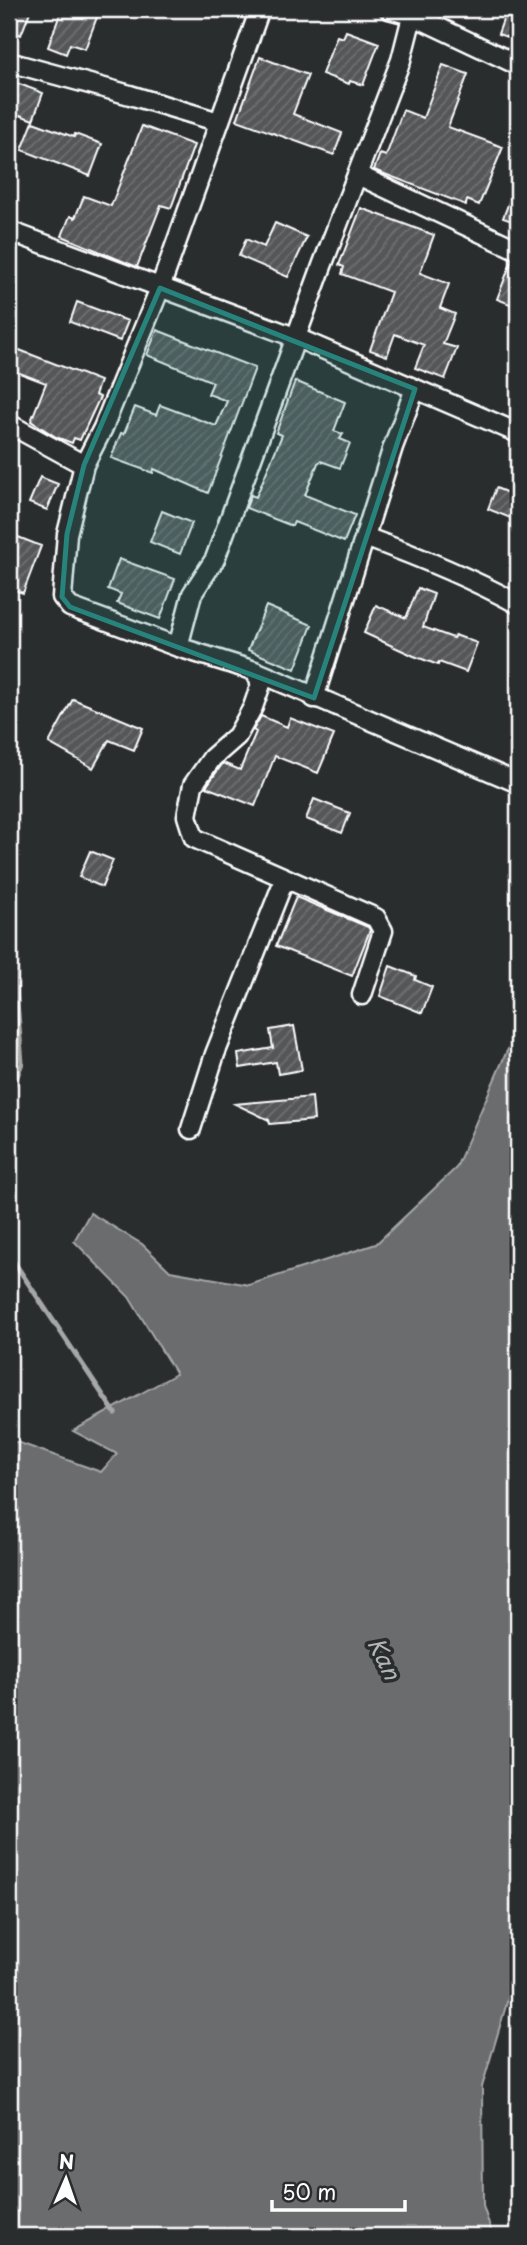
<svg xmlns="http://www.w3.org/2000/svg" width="527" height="2245" font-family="'Playpen Sans',sans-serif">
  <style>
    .water { fill: #6a6c6d; stroke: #a6a7a7; stroke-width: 2 }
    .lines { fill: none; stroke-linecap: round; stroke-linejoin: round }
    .stream { stroke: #a6a7a7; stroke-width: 5 }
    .building { fill: url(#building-hatch); stroke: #fff; stroke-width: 2 }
    .street-casing { stroke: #fff; stroke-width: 23 }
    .street { stroke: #2a2d2e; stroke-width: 18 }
    .marked { fill: #27847c; fill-opacity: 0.2; stroke: #27847c; stroke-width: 5; stroke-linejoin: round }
    .labels { text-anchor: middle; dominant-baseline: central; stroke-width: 7; stroke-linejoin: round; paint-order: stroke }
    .water-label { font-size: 23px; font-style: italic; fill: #b4b6b6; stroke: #2a2d2e }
  </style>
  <defs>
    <pattern id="building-hatch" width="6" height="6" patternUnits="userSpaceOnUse" patternTransform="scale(1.75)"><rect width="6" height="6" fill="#555758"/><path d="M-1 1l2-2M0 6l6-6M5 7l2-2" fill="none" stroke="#6e7071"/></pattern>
  </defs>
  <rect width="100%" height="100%" fill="#2a2d2e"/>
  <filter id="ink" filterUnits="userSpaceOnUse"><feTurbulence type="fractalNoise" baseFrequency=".0143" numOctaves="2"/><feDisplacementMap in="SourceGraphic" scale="14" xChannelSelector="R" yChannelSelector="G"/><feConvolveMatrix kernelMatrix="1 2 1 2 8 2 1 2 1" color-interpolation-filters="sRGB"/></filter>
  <g filter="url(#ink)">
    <path class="water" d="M518,1031V1965L482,2087L483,2206L493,2236H9V1443L17,1442L101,1472L117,1454L73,1431L176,1374L129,1297L74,1241L90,1213L142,1244L170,1271L249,1285L376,1244L456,1168L506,1053Z"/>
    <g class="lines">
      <path class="stream" d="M9,951L13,953L22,1063L9,1098
        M9,1249L12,1259L115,1413"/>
    </g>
    <path class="building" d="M9,9H31L21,35L9,30Z
      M62,9H100L85,49L70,44L66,54L48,47Z
      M507,9H518V41L498,34Z
      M346,31L379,43L363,85L350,81L349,84L322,74L337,36L343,38Z
      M260,57L308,75L293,114L342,133L334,155L237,120Z
      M443,65L468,74L448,127L503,147L479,205L467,200L466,205L374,170L380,154L386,156L403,110L423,118Z
      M9,80L43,93L33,120L9,111Z
      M33,122L74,137L75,134L102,144L90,176L22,150Z
      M142,126L194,145L171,208L161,205L137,267L62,236L70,216L75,218L84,196L111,206Z
      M517,181H518V223L503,218Z
      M361,208L434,235L420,273L449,284L440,308L455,314L443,344L457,348L445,379L415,368L424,345L395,334L387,356L370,350L391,292L342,274L344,267L339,265Z
      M275,223L307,237L288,277L239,256L246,239L264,247Z
      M512,260L518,261V307L497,299Z
      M77,302L128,321L120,341L70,322Z
      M157,330L255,368L208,493L154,469L153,473L111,458L121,433L124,434L135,407L156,415L160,405L216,426L227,401L208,394L213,382L147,355Z
      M9,346L100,381L95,395L100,397L80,440L74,438L72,443L56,437L31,421L46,383L9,369Z
      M295,381L345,402L334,431L343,434L340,439L350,443L340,468L321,461L318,463L305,495L355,515L344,542L294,522L292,526L246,508L251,495L256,497L282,435L276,433Z
      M40,477L58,484L47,510L29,503Z
      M496,488L518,497V521L488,509Z
      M162,511L192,523L180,554L150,542Z
      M13,535L41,546L23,593L9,588V546Z
      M119,559L175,579L160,619L117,603L121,594L108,589Z
      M418,588L434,594L423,627L453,638L455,635L477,643L466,672L439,662L438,665L414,656L364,633L376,605L406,618Z
      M266,606L312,625L295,669L248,650Z
      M73,699L143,728L134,750L109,740L93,768L49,743Z
      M261,716L287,727L290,718L334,735L318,773L275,756L255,806L206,787L223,763L240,770L256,732L253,730Z
      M314,799L350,813L342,833L306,819Z
      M90,851L113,860L102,887L79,877Z
      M296,897L368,927L370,930L352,976L276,946Z
      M390,966L416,976L415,980L432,987L422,1013L380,996Z
      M294,1026L302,1070L278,1074L276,1062L240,1068L238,1054L273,1048L270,1030Z
      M312,1097L314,1120L270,1124L269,1120L235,1104Z"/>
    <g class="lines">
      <g class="street-casing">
        <path id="street" d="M260,9L160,288L103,428L84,465L67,534L62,597L70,607L178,647L255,671L518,783
          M389,9L412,15L518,65
          M9,62L130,95L219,122
          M358,175L518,250
          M9,231L297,338L518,433
          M9,424L84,465
          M365,537C417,556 469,577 518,604
          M178,647L192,594L215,559L322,266L401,60L414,9
          M255,671L261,684L253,707L237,736L212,758L193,785L187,816L194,838L376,918L383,931L362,995
          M314,698L393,447L415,389
          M191,1129L215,1054L285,878"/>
      </g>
      <use href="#street" class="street"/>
    </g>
  </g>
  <path class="marked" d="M160,288L415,389L314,698L70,607L62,597L67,534L84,465Z"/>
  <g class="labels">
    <g class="water-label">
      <text transform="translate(385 1658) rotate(64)">Kan</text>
    </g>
  </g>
  <rect width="527" height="2245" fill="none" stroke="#2a2d2e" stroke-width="35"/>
  <rect x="18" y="18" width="492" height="2210" fill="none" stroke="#fff" stroke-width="2.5" filter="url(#ink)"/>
  <g transform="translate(66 2179) rotate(2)" stroke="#2a2d2e" stroke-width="5" paint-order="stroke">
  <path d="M0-5L12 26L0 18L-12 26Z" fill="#ffffff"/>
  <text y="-10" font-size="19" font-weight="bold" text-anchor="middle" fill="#ffffff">N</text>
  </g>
  <path d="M272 2200v10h133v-10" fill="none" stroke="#ffffff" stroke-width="3.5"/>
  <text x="282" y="2200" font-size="21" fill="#ffffff" stroke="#2a2d2e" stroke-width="5" paint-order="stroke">50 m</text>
</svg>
